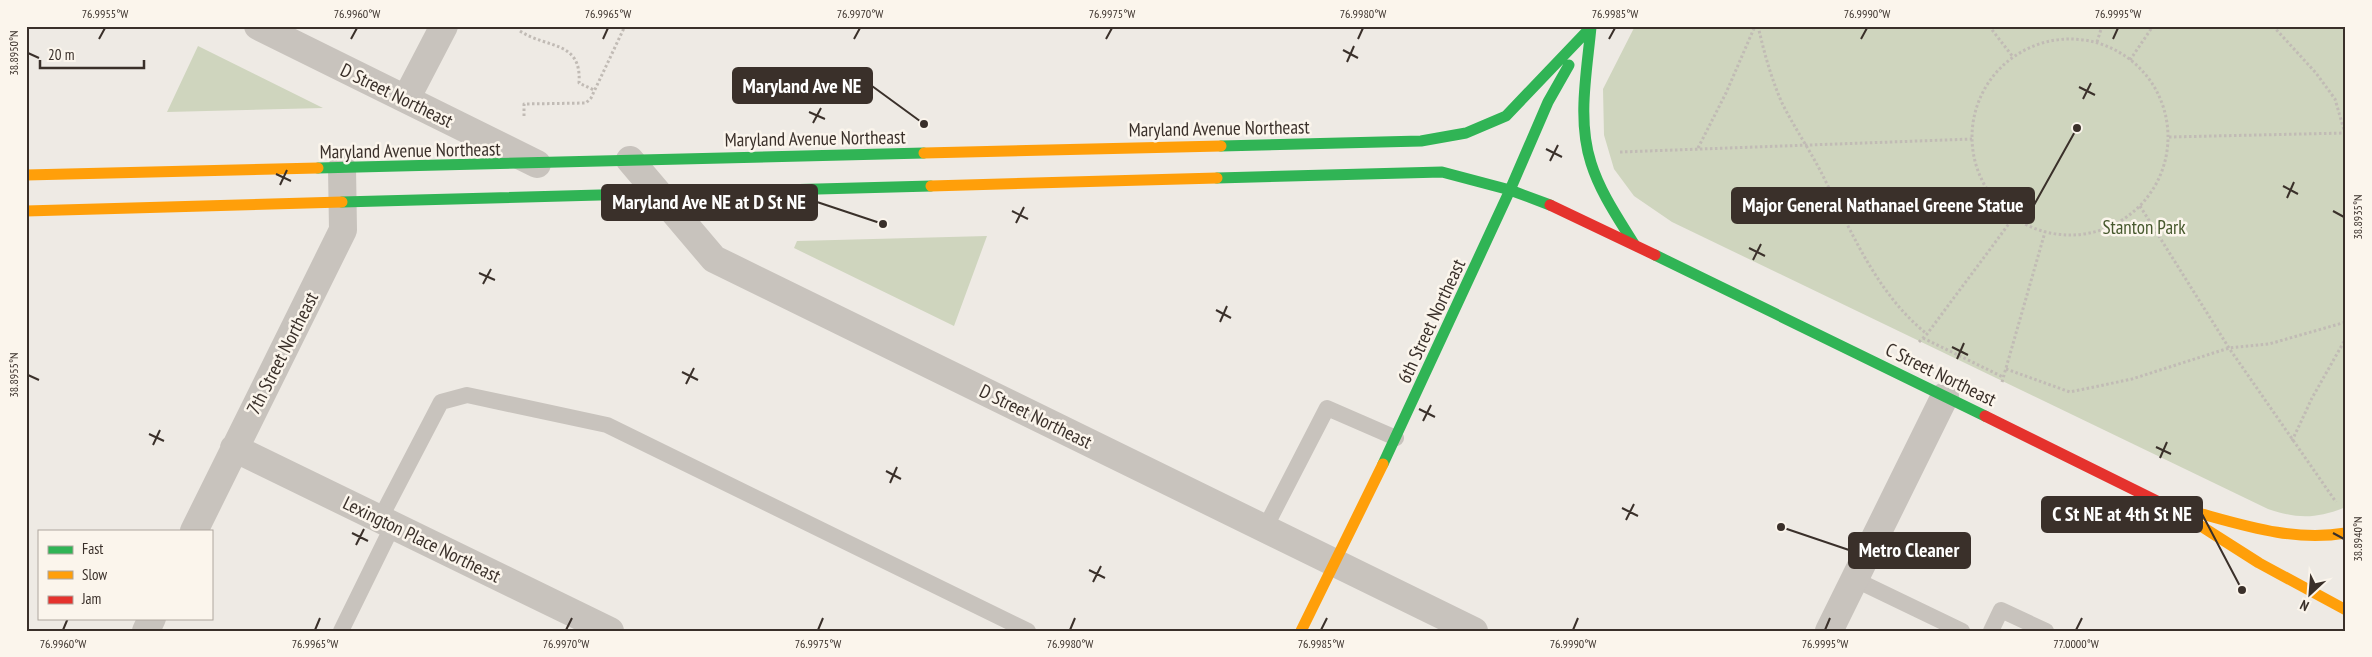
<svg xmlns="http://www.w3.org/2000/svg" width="2372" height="657" font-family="'PT Sans Narrow',sans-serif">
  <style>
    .park { fill: #cfd5be }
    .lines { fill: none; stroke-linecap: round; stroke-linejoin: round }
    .path { stroke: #c1bbb5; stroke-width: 3; stroke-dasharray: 2.5 2.5; stroke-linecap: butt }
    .lane { stroke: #c8c3bd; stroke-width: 16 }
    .street { stroke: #c8c3bd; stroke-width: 28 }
    .fast { stroke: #30b455; stroke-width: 11 }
    .slow { stroke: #ff9f0a; stroke-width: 11 }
    .jam { stroke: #e5322d; stroke-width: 11 }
    .ticks { fill: none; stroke: #3a302a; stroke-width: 2 }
    .labels { text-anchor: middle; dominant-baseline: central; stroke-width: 5; stroke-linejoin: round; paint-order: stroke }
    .street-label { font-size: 19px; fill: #3a302a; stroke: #fbf5ec }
    .park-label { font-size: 19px; fill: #46582d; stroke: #fbf5ec }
    .leader { fill: none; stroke: #3a302a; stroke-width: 2 }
    .callout-dot { fill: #3a302a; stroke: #fbf5ec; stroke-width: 2 }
    .callout { fill: #3a302a; stroke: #3a302a; stroke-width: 2 }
    .callout-label { font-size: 20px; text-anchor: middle; font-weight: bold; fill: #fff }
    .neatline { fill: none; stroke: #3a302a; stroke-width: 2 }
    .ticks-label { font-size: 12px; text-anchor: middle; fill: #3a302a }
  </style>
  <rect width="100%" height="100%" fill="#eeeae4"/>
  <path class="park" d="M1635,26H2346V507C2316,519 2298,519 2268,509L1672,222L1634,196L1614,169L1604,135L1603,89Z
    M198,46L323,108L167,112Z
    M987,236L954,326L794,248L797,241Z"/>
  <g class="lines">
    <path class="path" d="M520,26V31C547,49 582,40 579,83L594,90
      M1758,26C1764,52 1771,78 1782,103C1795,129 1812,153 1825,180C1853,235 1878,295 1927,334
      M1989,26L2013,57
      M2273,26L2316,73L2335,99L2346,137
      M1972 137a98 98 0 1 1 196 0a98 98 0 1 1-196 0Z
      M2097,42L2102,26
      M2130,60L2153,26
      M524,116V104L586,103L591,98L625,26
      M2169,137L2346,133
      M1698,148L1726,93L1755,26
      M1620,152L1972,139
      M2140,206L2229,348L2336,502
      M1923,338L2003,377
      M1919,342L1927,334L2014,217
      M2006,369L2070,392L2132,379L2229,348L2269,344L2346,322
      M2002,382L2045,232
      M2292,441L2312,398L2346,338"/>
    <path class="lane" d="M380,519L441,402L467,395L607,425L1028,631
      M1265,528L1327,408L1396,438
      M1854,579L1962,631
      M341,631L393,525
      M1991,631L2001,610L2046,631"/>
    <path class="street" d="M258,26L537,164
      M406,99L444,26
      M630,160L714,259L1474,631
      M234,448L610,631
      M194,531L343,230L342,168
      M146,631L152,618
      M1829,631L1945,396"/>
    <path class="fast" d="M1591,27C1587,71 1577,120 1591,163C1600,192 1618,218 1634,244
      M1221,146L1421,141L1466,133L1506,116L1591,27
      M318,168L924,153
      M1217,178L1442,172L1510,190L1550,205
      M1510,190L1548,102L1569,65
      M342,202L931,186
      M1655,255L1985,416
      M1383,464L1510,190"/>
    <path class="slow" d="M924,153L1221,146
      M26,175L318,168
      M931,186L1217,178
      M26,211L342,202
      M2191,511C2243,525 2292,542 2346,533
      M2179,512L2259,563L2346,610
      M1301,631L1383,464"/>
    <path class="jam" d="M1550,205L1655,255
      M1985,416L2179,512"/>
  </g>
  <path class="ticks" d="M99,39L105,28M351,39L357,28M603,39L608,28M854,39L860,28M1106,39L1112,28M1358,39L1363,28M1609,39L1615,28M1861,39L1867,28M2113,39L2118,28M1343,50L1358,58M28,53L39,58M1347,62L1354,46M2079,87L2095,95M2083,99L2091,83M809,112L825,119M813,123L821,108M1546,149L1562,157M1550,161L1558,145M276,174L291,181M280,185L287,170M2283,186L2298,194M2287,198L2294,182M1012,211L1028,219M2333,211L2344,217M1016,223L1024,207M1749,248L1765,256M1753,260L1761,244M479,273L495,280M483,284L491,269M1216,310L1231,318M1220,322L1227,306M1952,347L1968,355M1957,359L1964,343M682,372L698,380M28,375L39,380M686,384L694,368M1419,409L1435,417M1423,421L1431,405M149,434L164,441M153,445L160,430M2156,447L2171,454M2160,458L2167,442M886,471L901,479M890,483L897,467M1622,508L1638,516M1626,520L1634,504M352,533L368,541M2333,533L2344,539M356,545L364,529M1089,570L1105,578M1093,582L1101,566M63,630L68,618M315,630L320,618M566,630L572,618M818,630L823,618M1070,630L1075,618M1321,630L1327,618M1573,630L1578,618M1825,630L1830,618M2076,630L2082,618"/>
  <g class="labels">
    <g class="street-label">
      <text transform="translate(397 95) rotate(26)">D Street Northeast</text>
      <text transform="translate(1219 128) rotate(-1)">Maryland Avenue Northeast</text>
      <text transform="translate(815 138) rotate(-1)">Maryland Avenue Northeast</text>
      <text transform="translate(410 150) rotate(-1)">Maryland Avenue Northeast</text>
      <text transform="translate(1431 321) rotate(-65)">6th Street Northeast</text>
      <text transform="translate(282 353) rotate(-63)">7th Street Northeast</text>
      <text transform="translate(1941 374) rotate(26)">C Street Northeast</text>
      <text transform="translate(1036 416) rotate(26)">D Street Northeast</text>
      <text transform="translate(422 539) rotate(26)">Lexington Place Northeast</text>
    </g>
    <g class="park-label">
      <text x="2144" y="227">Stanton Park</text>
    </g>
  </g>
  <path class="leader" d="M924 124L872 86M883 224L817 202M2077 128L2034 205M2242 590L2202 514M1781 527L1849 550"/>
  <g class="callout-dot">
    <circle cx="924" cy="124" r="5"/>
    <circle cx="883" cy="224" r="5"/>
    <circle cx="2077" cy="128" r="5"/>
    <circle cx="2242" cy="590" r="5"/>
    <circle cx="1781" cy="527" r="5"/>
  </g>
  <g class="callout">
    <rect x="733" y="68" width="139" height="35" rx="5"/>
    <rect x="602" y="185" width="215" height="35" rx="5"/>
    <rect x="1732" y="188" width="302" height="35" rx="5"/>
    <rect x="2042" y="497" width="160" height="35" rx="5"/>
    <rect x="1849" y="533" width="121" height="35" rx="5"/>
  </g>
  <g class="callout-label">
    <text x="802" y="93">Maryland Ave NE</text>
    <text x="709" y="209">Maryland Ave NE at D St NE</text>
    <text x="1883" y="212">Major General Nathanael Greene Statue</text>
    <text x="2122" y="521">C St NE at 4th St NE</text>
    <text x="1909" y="557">Metro Cleaner</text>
  </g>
  <rect width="2372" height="657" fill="none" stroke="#fbf5ec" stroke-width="55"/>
  <rect x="38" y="530" width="175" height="90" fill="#fbf5ec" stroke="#aea69e"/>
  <rect x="48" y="546" width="25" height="8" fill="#30b455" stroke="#aea69e"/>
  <text x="82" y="554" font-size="15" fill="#3a302a">Fast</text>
  <rect x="48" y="571" width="25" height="8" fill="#ff9f0a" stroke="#aea69e"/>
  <text x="82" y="580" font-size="15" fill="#3a302a">Slow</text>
  <rect x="48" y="596" width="25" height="8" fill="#e5322d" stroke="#aea69e"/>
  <text x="82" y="604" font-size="15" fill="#3a302a">Jam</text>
  <g transform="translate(2310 594) rotate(206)" stroke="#fbf5ec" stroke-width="4" paint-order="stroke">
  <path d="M0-4L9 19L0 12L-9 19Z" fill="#3a302a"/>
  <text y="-8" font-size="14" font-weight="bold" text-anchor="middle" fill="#3a302a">N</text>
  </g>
  <path d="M40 60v8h104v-8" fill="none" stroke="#3a302a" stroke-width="2.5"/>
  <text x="48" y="60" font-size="15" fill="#3a302a" stroke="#fbf5ec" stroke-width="4" paint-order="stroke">20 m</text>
  <rect x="28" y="28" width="2316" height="602" class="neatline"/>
  <g class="ticks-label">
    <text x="105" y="18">76.9955°W</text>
    <text x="357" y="18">76.9960°W</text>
    <text x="608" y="18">76.9965°W</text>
    <text x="860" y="18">76.9970°W</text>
    <text x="1112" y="18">76.9975°W</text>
    <text x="1363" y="18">76.9980°W</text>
    <text x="1615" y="18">76.9985°W</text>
    <text x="1867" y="18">76.9990°W</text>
    <text x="2118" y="18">76.9995°W</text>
    <text transform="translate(14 53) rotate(-90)" y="4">38.8950°N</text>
    <text transform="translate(2358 217) rotate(-90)" y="4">38.8935°N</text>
    <text transform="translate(14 375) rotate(-90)" y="4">38.8955°N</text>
    <text transform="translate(2358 539) rotate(-90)" y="4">38.8940°N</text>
    <text x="63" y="648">76.9960°W</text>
    <text x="315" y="648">76.9965°W</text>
    <text x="566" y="648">76.9970°W</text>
    <text x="818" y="648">76.9975°W</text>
    <text x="1070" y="648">76.9980°W</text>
    <text x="1321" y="648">76.9985°W</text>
    <text x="1573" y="648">76.9990°W</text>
    <text x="1825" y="648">76.9995°W</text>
    <text x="2076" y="648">77.0000°W</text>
  </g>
</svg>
